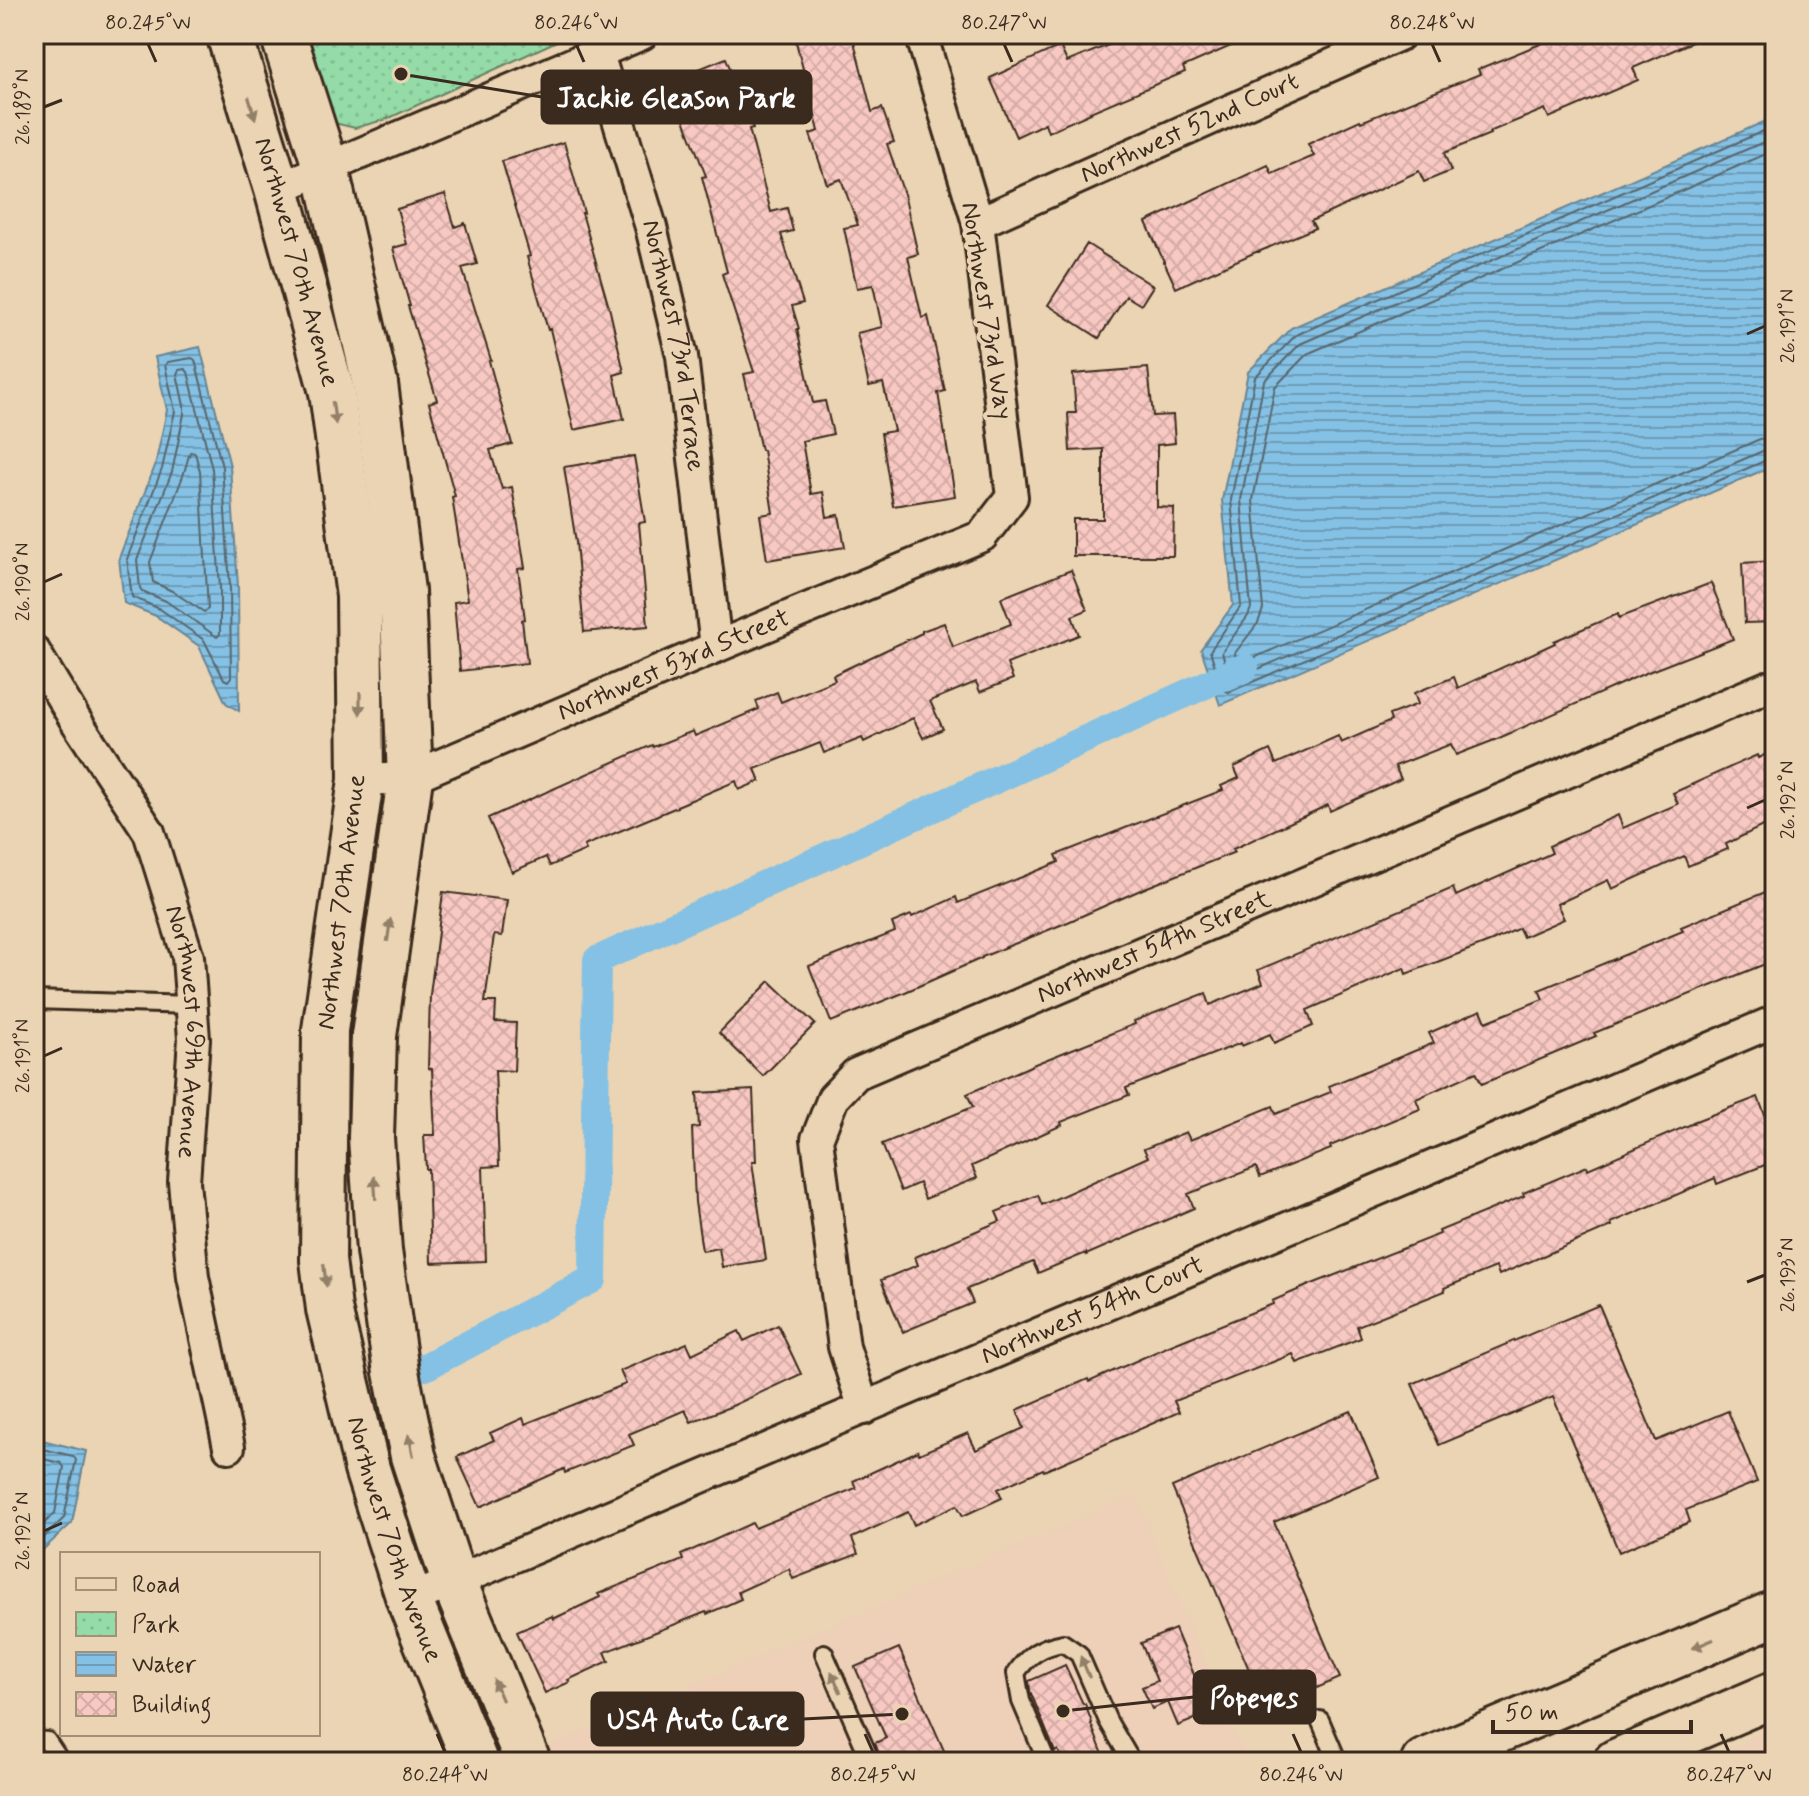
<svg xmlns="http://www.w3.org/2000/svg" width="1809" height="1796" font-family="Mynerve,sans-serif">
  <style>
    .built { fill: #eed0b8 }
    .park { fill: url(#park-dots); stroke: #688263; stroke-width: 2 }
    .water { fill: url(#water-rules); stroke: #678595; stroke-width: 2 }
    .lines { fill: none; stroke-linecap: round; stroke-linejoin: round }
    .shore { stroke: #58666d; stroke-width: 2 }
    .canal { stroke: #84c1e4; stroke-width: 28 }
    .building { fill: url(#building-cross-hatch); stroke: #3b2a1e; stroke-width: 2 }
    .lane-casing { stroke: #3b2a1e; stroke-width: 22 }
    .street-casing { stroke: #3b2a1e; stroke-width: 36 }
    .secondary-casing { stroke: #3b2a1e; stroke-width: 50 }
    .highway-casing { stroke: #3b2a1e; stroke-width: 50 }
    .lane { stroke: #ead4b3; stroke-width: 16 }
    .street { stroke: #ead4b3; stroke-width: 30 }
    .secondary { stroke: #ead4b3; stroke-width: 44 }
    .highway { stroke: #ead4b3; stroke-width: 44 }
    .oneway { fill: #927f68 }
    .ticks { fill: none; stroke: #3b2a1e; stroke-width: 3 }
    .labels { text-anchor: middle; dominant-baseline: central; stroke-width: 8; stroke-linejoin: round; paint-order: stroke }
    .street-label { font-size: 26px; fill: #3b2a1e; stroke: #ead4b3 }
    .leader { fill: none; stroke: #3b2a1e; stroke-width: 3 }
    .callout-dot { fill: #3b2a1e; stroke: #ead4b3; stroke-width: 3 }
    .callout { fill: #3b2a1e; stroke: #3b2a1e; stroke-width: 3 }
    .callout-label { font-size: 28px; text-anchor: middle; font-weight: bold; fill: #fff }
    .neatline { fill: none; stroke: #3b2a1e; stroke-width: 3 }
    .ticks-label { font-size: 20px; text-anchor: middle; fill: #3b2a1e }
  </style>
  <defs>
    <pattern id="park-dots" width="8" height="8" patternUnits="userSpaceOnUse" patternTransform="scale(2)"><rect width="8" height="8" fill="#94dba8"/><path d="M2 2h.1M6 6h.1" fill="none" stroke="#80bc90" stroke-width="1.8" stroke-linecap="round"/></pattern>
    <pattern id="water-rules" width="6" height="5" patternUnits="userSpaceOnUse" patternTransform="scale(2)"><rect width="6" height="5" fill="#84c1e4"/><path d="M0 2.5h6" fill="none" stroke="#6d9db8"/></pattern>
    <pattern id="building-cross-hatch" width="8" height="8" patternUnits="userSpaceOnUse" patternTransform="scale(2)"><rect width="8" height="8" fill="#f8c8c2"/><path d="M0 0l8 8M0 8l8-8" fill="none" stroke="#d6aca6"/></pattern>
  </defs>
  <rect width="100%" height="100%" fill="#ead4b3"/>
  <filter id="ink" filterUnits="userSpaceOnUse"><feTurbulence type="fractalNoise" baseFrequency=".0125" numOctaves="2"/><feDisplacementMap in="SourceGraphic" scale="16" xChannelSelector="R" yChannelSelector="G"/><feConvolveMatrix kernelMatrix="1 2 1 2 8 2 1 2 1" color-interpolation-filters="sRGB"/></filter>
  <g filter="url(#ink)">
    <path class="built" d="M1135,1495L1247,1762H543L538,1750Z
      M1775,1729V1762H1699Z"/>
    <path class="park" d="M306,34H572L387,119L355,128L334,123Z"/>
    <path class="water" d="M1775,117V465L1220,705L1201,649L1233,605L1222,500L1248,372L1291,328Z
      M200,347L230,466L238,586L239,711L226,703L199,646L156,616L124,603L119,558L155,466L167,410L155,357Z
      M34,1438L86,1451L72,1523L34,1558Z"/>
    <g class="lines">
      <path class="shore" d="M1775,126L1296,335L1255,377L1231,500L1241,606L1210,651L1223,690L1229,692L1769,459L1775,458
        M1775,137L1300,344L1264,381L1241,500L1251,608L1248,616L1222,652L1229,677L1235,679L1765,450L1775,448
        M1775,150L1307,354L1275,387L1253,500L1263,609L1258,623L1235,653L1236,661L1242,663L1760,439L1775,436
        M192,358L195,360L222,467L230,586L231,677L228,681L224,679L204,640L160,609L132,597L127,559L162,469L175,411L165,365L168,362Z
        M185,369L188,372L212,469L220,587V634L217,637L166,601L142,591L140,588L137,560L172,472L184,414V406L177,374L179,370Z
        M190,452L195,453L200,471L208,609L204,612L172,591L153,582L150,562L183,476Z
        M34,1447L73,1456L76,1460L64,1518L34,1547
        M34,1457L61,1463L64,1467L55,1513L34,1533"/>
      <path class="canal" d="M425,1367L593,1279L597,960L1245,667"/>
    </g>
    <path class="building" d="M794,34H852L872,112L882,108L894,142L887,144L904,194L918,254L908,257L922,318L928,316L945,391L938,393L955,496L893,506L881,433L894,431L883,383L869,386L857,333L882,327L873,285L857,288L844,228L858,225L841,179L827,184L810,134L819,131Z
      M1107,34H1258L1183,67L1185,72L1090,112L1091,113L1048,132L1045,123L1016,137L990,78L1060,46L1067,62L1111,44Z
      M1565,34H1710L1633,68L1638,80L1549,118L1545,109L1489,132L1490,134L1444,153L1451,171L1424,182L1419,171L1311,221L1315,228L1258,252V251L1176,288L1146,222L1268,165L1272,174L1314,156L1308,144L1360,120L1361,122L1480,74L1478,69Z
      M726,58L753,128L749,129L771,212L787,208L793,231L781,234L803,303L792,306L799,329H797L813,403L825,401L833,434L802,441L811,494L823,492L827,517L839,515L845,547L767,560L760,515L773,513L763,450H761L744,374L754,372L722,274L727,272L702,177L706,176L669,81Z
      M564,142L584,213H582L610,311L624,372L614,375L624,419L574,430L550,329L548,330L527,257L530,256L502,161Z
      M445,194L455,227L465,223L477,264L462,268L491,360L489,361L512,444L490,450L502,489L512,487L525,568L518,569L525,619L522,620L527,663L460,671L454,602L468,600L452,497L455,496L429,403L437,400L408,306H410L393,248L407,244L397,209Z
      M1087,244L1153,286L1141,305L1126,296L1099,338L1048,305Z
      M1148,368L1153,416L1173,415L1175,443L1157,445V507L1174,508L1173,556H1073V519H1103V449L1070,451L1068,413H1076L1073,374Z
      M634,456L645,522L639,523L648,626L584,632L576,542L564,467Z
      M1775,561V622L1745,623L1742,563Z
      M1071,570L1087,610L1072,616L1079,635L1007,664L1013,679L980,692L976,682L930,701L943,729L923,738L913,718L864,742L862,738L824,753L820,743L755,769L760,781L739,790L736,781L677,806V807L584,846L586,850L550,866L546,857L512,872L488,818L652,745L653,747L693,731L695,736L759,709L756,701L777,692L781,702L835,680L833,675L922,633V631L944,623L953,647L1011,624L1001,598Z
      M1711,583L1733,639L1643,674L1497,739L1456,755L1451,744L1395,766L1401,779L1330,811L1328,805L1233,849L1235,852L1145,888L1068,922L982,957V958L903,993L831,1022L809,966L895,932L892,923L911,915L912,917L956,897L958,903L1059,862L1056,855L1223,790L1221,786L1239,778L1234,767L1270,750L1276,764L1338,736L1341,743L1391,721L1389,715L1418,704L1414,693L1454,677L1458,688L1555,643L1554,641L1618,614L1619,618Z
      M1775,750V820L1726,844L1728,849L1688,866L1684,856L1612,889L1608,880L1557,904L1564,919L1523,937L1519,928L1492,941L1406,974L1404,968L1307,1010L1313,1026L1274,1043L1270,1034L1242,1046L1241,1043L1126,1088L1129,1095L1061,1122L1062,1125L972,1166L977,1178L925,1199L919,1183L901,1191L882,1144L973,1107L967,1094L1035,1064L1135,1024L1134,1021L1206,993L1210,1005L1263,983L1258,970L1453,888L1456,896L1552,853L1549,846L1618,815L1623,828L1678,804L1673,793L1757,755L1758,758Z
      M1775,888V960L1594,1033L1596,1036L1482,1084L1476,1072L1416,1099L1420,1109L1330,1146L1331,1149L1260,1177L1256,1167L1188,1194L1194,1208L1086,1255V1253L1038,1273L1033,1262L967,1289L973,1303L903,1332L881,1280L918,1265L915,1257L1000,1221L996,1212L1038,1195L1042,1205L1148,1157L1144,1149L1186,1132L1190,1140L1273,1106L1276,1114L1331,1092L1329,1086L1434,1043L1429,1033L1481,1010L1486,1022L1543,999L1539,990L1683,931L1681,927Z
      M443,892L507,900L502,936L494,935L485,1002H496L495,1022L516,1023L514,1071L495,1070L499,1166L483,1167L486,1261L431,1263L428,1169H426L424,1135H435L432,1069L428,1068L430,995Z
      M770,981L815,1024L763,1076L719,1033Z
      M753,1090L756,1162H752L766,1260L722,1267L719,1248L702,1251L695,1202L692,1128L699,1127L697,1093Z
      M1758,1097L1775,1142V1161L1717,1184L1715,1178L1611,1223L1612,1226L1499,1275L1496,1267L1444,1288L1445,1291L1357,1326L1361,1338L1297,1363L1293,1354L1174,1401L1179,1412L1044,1471L1043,1469L998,1489L1002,1498L963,1516L957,1505L914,1525L908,1512L852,1538L858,1554L793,1579L789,1569L738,1592L741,1599L707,1614L706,1612L605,1652L609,1661L568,1680L570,1682L545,1693L517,1632L552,1616L553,1619L600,1597L598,1594L683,1560L681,1555L752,1523L755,1528L856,1488L853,1481L918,1451L919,1454L968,1433L976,1450L1024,1428L1017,1410L1088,1379L1089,1382L1169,1346L1273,1304L1272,1301L1307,1286L1440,1234L1439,1231L1524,1196L1523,1193L1587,1166L1588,1169L1694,1123L1693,1122Z
      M1599,1305L1656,1441L1728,1411L1757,1482L1686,1510L1690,1522L1619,1552L1553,1397L1439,1445L1412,1384Z
      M778,1325L801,1374L732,1406L691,1422L685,1410L629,1434L634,1445L565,1473L564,1469L480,1507L457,1457L494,1440L490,1433L523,1418L525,1424L626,1384L620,1371L687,1343L692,1354L739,1331L744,1341Z
      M1351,1411L1379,1477L1274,1522L1340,1678L1266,1710L1172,1487Z
      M1175,1629L1210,1713L1178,1726L1168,1702L1152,1709L1142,1687L1157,1681L1141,1643Z
      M899,1648L949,1762H882L875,1743L886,1738L855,1667Z
      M1065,1665L1083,1704H1085L1092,1723L1091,1724L1104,1757L1092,1762H1064L1058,1750L1055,1752L1030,1691L1029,1681Z"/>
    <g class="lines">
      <g class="lane-casing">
        <path id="lane" d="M34,1000L191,1005
          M824,1653L871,1762
          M1320,1720L1338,1762
          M34,1740L47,1741L61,1762
          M1047,1762L1021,1701L1016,1673C1029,1654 1041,1647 1063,1643L1079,1654L1108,1721L1132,1762"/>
      </g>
      <g class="street-casing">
        <g id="street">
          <path id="s1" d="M598,54L651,227L682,356L716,647"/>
          <path d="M277,189L642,34"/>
          <path id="s2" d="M978,223L1401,34"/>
          <path id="s3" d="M34,651L76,721L149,832L188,957L194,1039L184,1182L193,1277L229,1447"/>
          <path id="s4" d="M361,780L410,778L716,647L982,536L1012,497L978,223L921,34"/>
          <path id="s5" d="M864,1409L844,1347L817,1139L833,1098L856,1074L1767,687H1775"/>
          <path id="s6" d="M409,1599L454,1582L1775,1021"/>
        </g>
      </g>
      <g class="secondary-casing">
        <g id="secondary">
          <path id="s7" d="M229,34L277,189L332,392L359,596L361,780L325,1030L323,1260L329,1309L367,1469L409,1599L475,1762"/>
          <path d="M283,34L326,169L375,384L402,591L410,778L374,1036L371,1138L379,1251L396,1372L413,1456L454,1582L528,1762"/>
        </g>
      </g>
      <g class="highway-casing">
        <path id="highway" d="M1424,1762L1775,1613
          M1616,1762L1775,1694"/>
      </g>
      <use href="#lane" class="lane"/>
      <use href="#street" class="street"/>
      <use href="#secondary" class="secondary"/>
      <use href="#highway" class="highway"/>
    </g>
    <defs><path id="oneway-solid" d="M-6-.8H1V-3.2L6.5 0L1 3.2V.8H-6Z" transform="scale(2)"/></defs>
    <g class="oneway">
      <use href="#oneway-solid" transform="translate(252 108) rotate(73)"/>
      <use href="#oneway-solid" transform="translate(334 413) rotate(82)"/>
      <use href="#oneway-solid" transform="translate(360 703) rotate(90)"/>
      <use href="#oneway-solid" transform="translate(389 930) rotate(-82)"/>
      <use href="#oneway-solid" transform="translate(375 1188) rotate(-94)"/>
      <use href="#oneway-solid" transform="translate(325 1275) rotate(83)"/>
      <use href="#oneway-solid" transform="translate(411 1445) rotate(-102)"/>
      <use href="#oneway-solid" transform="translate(1703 1644) rotate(157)"/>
      <use href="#oneway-solid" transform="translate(1085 1667) rotate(-113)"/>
      <use href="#oneway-solid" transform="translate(836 1682) rotate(-114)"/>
      <use href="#oneway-solid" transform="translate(498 1690) rotate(-113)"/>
    </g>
  </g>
  <path class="ticks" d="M148,44L156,62M576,44L584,62M1004,44L1012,62M1432,44L1440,62M44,107L62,100M1747,334L1765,326M44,582L62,574M1747,808L1765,800M44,1056L62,1048M1747,1282L1765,1275M44,1531L62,1523M437,1734L445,1752M865,1734L873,1752M1293,1734L1301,1752M1721,1734L1729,1752"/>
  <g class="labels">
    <g class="street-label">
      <text stroke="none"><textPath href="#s2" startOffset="232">Northwest 52nd Court</textPath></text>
      <text stroke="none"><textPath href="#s7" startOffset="238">Northwest 70th Avenue</textPath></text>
      <text transform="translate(986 311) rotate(81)">Northwest 73rd Way</text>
      <text stroke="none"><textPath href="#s1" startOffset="302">Northwest 73rd Terrace</textPath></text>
      <text stroke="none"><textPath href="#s4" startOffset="336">Northwest 53rd Street</textPath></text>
      <text transform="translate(342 902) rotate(-83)">Northwest 70th Avenue</text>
      <text stroke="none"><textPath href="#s5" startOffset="676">Northwest 54th Street</textPath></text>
      <text stroke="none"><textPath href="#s3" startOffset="420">Northwest 69th Avenue</textPath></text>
      <text stroke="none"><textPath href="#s6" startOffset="742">Northwest 54th Court</textPath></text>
      <text stroke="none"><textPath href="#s7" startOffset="1534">Northwest 70th Avenue</textPath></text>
    </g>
  </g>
  <path class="leader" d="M401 74L542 97M1063 1711L1194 1697M902 1714L803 1719"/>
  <g class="callout-dot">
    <circle cx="401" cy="74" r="8"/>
    <circle cx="1063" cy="1711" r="8"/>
    <circle cx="902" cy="1714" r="8"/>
  </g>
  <g class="callout">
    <rect x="542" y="71" width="269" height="52" rx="8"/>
    <rect x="1194" y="1671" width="121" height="52" rx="8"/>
    <rect x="592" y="1693" width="211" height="52" rx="8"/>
  </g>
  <g class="callout-label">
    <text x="676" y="107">Jackie Gleason Park</text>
    <text x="1254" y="1707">Popeyes</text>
    <text x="698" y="1729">USA Auto Care</text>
  </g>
  <rect width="1809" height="1796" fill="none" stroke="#ead4b3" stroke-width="88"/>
  <rect x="60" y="1552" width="260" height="184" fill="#ead4b3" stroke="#a49077" stroke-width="2"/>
  <rect x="76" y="1578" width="40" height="12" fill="#ead4b3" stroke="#a49077" stroke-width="2"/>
  <text x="132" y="1592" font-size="24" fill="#3b2a1e">Road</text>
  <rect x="76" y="1612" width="40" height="24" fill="url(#park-dots)" stroke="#a49077" stroke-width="2"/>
  <text x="132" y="1632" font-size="24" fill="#3b2a1e">Park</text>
  <rect x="76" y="1652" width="40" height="24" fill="url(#water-rules)" stroke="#a49077" stroke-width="2"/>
  <text x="132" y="1672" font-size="24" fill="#3b2a1e">Water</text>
  <rect x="76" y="1692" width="40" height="24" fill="url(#building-cross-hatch)" stroke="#a49077" stroke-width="2"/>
  <text x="132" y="1712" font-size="24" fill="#3b2a1e">Building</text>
  <path d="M1493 1720v12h198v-12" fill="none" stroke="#3b2a1e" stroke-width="4"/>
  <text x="1505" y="1720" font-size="24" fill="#3b2a1e" stroke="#ead4b3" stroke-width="6" paint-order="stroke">50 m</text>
  <rect x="44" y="44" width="1721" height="1708" class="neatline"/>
  <g class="ticks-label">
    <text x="148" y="29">80.245°W</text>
    <text x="576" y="29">80.246°W</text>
    <text x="1004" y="29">80.247°W</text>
    <text x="1432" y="29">80.248°W</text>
    <text transform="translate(22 107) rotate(-90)" y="7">26.189°N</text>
    <text transform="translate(1787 326) rotate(-90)" y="7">26.191°N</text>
    <text transform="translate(22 582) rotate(-90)" y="7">26.190°N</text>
    <text transform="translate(1787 800) rotate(-90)" y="7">26.192°N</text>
    <text transform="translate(22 1056) rotate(-90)" y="7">26.191°N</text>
    <text transform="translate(1787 1275) rotate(-90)" y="7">26.193°N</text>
    <text transform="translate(22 1531) rotate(-90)" y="7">26.192°N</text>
    <text x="445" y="1781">80.244°W</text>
    <text x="873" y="1781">80.245°W</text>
    <text x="1301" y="1781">80.246°W</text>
    <text x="1729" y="1781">80.247°W</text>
  </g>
</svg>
